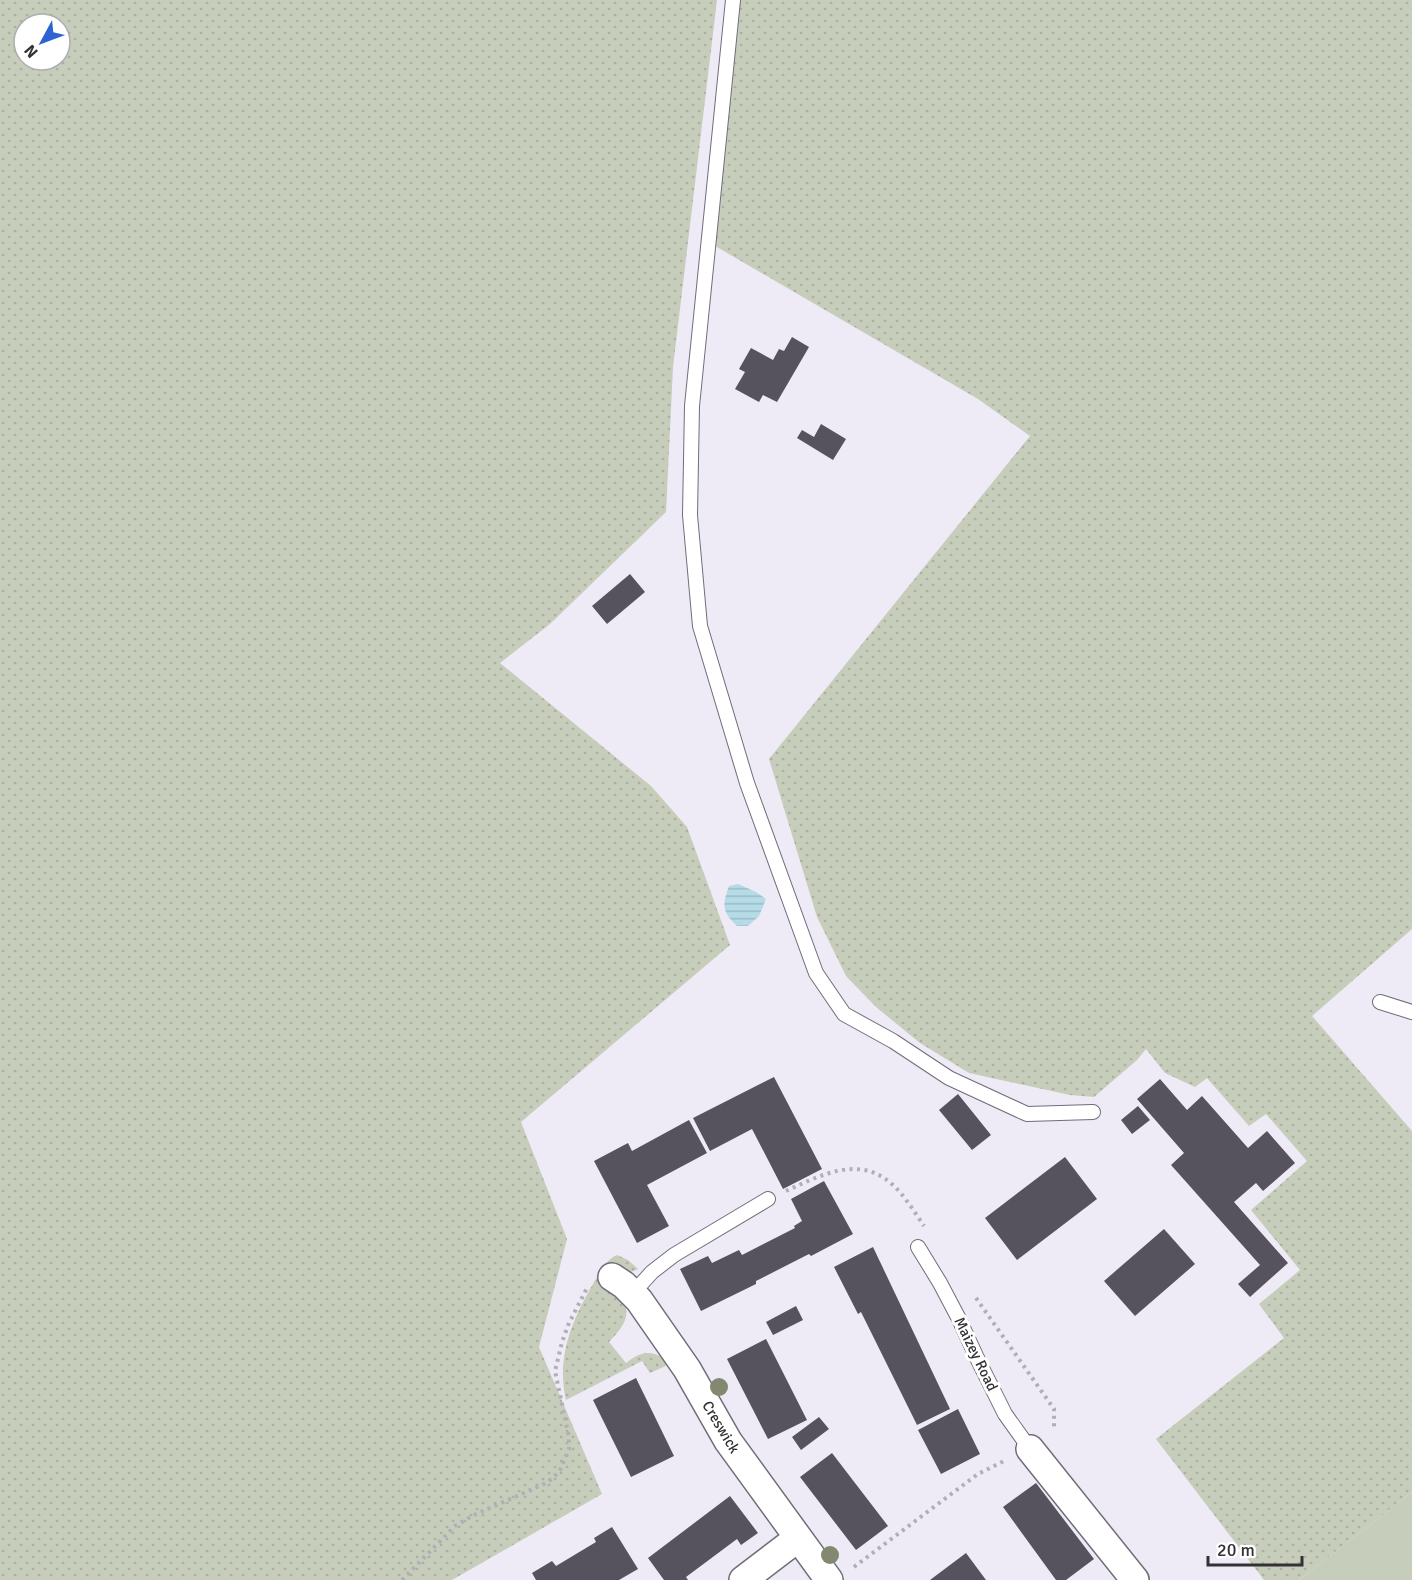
<svg xmlns="http://www.w3.org/2000/svg" width="1412" height="1580" font-family="Signika,sans-serif">
  <style>
    .grass { fill: url(#grass-dots); fill-rule: evenodd }
    .garden { fill: #c7cdbb }
    .water { fill: url(#water-rules) }
    .building { fill: #57535e }
    .lines { fill: none; stroke-linecap: round; stroke-linejoin: round }
    .service-casing { stroke: #716d78; stroke-width: 16 }
    .minor-casing { stroke: #716d78; stroke-width: 30 }
    .path { stroke: #b1aeb8; stroke-width: 4; stroke-dasharray: 3 4.5; stroke-linecap: butt }
    .service { stroke: #fff; stroke-width: 14 }
    .minor { stroke: #fff; stroke-width: 27 }
    .tree { fill: #838870 }
    .labels { text-anchor: middle; dominant-baseline: central; stroke-width: 6; stroke-linejoin: round; paint-order: stroke }
    .street-label { font-size: 15px; fill: #333136; stroke: #fff }
  </style>
  <defs>
    <pattern id="grass-dots" width="8" height="8" patternUnits="userSpaceOnUse" patternTransform="scale(1.5)"><rect width="8" height="8" fill="#c7cdbb"/><path d="M2 2h.1M6 6h.1" fill="none" stroke="#abb0a1" stroke-width="1.8" stroke-linecap="round"/></pattern>
    <pattern id="water-rules" width="6" height="5" patternUnits="userSpaceOnUse" patternTransform="scale(1.5)"><rect width="6" height="5" fill="#b4dbe6"/><path d="M0 2.5h6" fill="none" stroke="#9bbcc6"/></pattern>
  </defs>
  <rect width="100%" height="100%" fill="#eeeaf6"/>
  <path class="grass" d="M0,0H717L673,367L666,512L550,624L500,663L651,786L687,827L730,945L521,1122L567,1239L539,1347L602,1494L452,1580H0ZM24,24H60V60H24Z
    M737,0H1412V929L1312,1016L1412,1131V1492L1299,1580H1264L1156,1439L1284,1338L1259,1304L1300,1270L1251,1210L1307,1161L1266,1114L1249,1126L1207,1078L1195,1087L1165,1073L1146,1049L1137,1060L1094,1097L1070,1095L969,1073L920,1043L876,1007L846,976L817,917L769,759L1030,436L978,399L710,243Z
    M617,1255L628,1260L638,1269L631,1272L615,1262L612,1263L599,1283C604,1286 611,1289 615,1293C637,1311 623,1327 609,1342L626,1363C642,1350 655,1349 670,1364L650,1373L642,1361L566,1400C556,1358 572,1320 593,1284C600,1273 605,1260 617,1255Z"/>
  <path class="garden" d="M1412,1492V1580H1299Z"/>
  <path class="water" d="M738,884L756,892L766,899L759,916L748,926H737C722,912 722,905 729,886Z"/>
  <path class="building" d="M792,337L809,347L777,402L763,395L759,402L735,389L745,372L739,369L751,348L773,360L779,349L784,351Z
    M821,424L846,439L833,460L797,438L802,430L814,437Z
    M630,574L645,592L607,624L592,606Z
    M774,1077L822,1169L783,1189L752,1129L710,1151L693,1118Z
    M1160,1079L1187,1110L1202,1096L1248,1148L1267,1131L1295,1163L1263,1191L1256,1183L1234,1202L1288,1263L1250,1297L1238,1284L1260,1265L1171,1165L1184,1153L1137,1099Z
    M958,1094L991,1135L972,1150L939,1110Z
    M1138,1106L1150,1120L1132,1134L1121,1120Z
    M689,1120L707,1153L647,1185L669,1226L637,1243L594,1161L628,1143L632,1151Z
    M1065,1157L1097,1199L1017,1260L985,1218Z
    M824,1181L853,1234L811,1256L809,1254L756,1281V1284L701,1311L680,1269L708,1256L712,1263L739,1250L742,1255L795,1228L794,1226L802,1221L791,1199Z
    M1164,1229L1195,1264L1135,1316L1104,1281Z
    M873,1247L950,1409L917,1425L861,1312L858,1314L834,1267Z
    M796,1306L803,1320L773,1335L766,1322Z
    M766,1339L807,1420L768,1439L727,1359Z
    M636,1378L674,1456L631,1477L593,1400Z
    M958,1409L980,1454L941,1474L918,1430Z
    M819,1417L829,1429L801,1450L792,1437Z
    M832,1453L888,1526L856,1550L800,1477Z
    M1036,1483L1094,1559L1066,1580H1056L1003,1507Z
    M730,1496L758,1533L741,1545L737,1539L686,1577L688,1580H664L648,1558Z
    M612,1527L638,1569L619,1580H536L532,1573L552,1561L556,1566L596,1542L594,1538Z
    M966,1553L986,1580H930Z"/>
  <g class="lines">
    <g class="service-casing">
      <path id="service" d="M733,0L692,406L690,515L700,626L747,783L816,973L844,1014L893,1041L949,1078L1027,1114L1093,1112
        M1380,1002L1412,1012
        M918,1247L940,1283L959,1319L977,1358L1005,1414L1030,1449
        M633,1293L652,1272L674,1255L768,1199"/>
    </g>
    <g class="minor-casing">
      <path id="minor" d="M612,1277L624,1285L639,1300L687,1369L728,1441L829,1580
        M1030,1449L1135,1580
        M743,1580L798,1538"/>
    </g>
    <path class="path" d="M786,1191C821,1175 860,1154 893,1185C905,1196 915,1213 924,1226
      M976,1298L1054,1409V1430
      M854,1567L978,1474L1004,1461
      M402,1580L455,1526L474,1515L544,1484L553,1478L560,1470L569,1449V1437L555,1371L562,1342L569,1323L587,1288"/>
    <use href="#service" class="service"/>
    <use href="#minor" class="minor"/>
  </g>
  <g class="tree">
    <circle cx="719" cy="1387" r="9"/>
    <circle cx="830" cy="1555" r="9"/>
  </g>
  <g class="labels">
    <g class="street-label">
      <text transform="translate(976 1354) rotate(64)">Maizey Road</text>
      <text transform="translate(721 1427) rotate(59)">Creswick</text>
    </g>
  </g>
  <g transform="translate(42 42) rotate(229)"><circle r="28" fill="#ffffff" stroke="#adadaf" stroke-width="1.5"/>
  <path d="M0-4.5L10 22L0 15L-10 22Z" fill="#2f63d2"/>
  <text y="-9" font-size="16" font-weight="bold" text-anchor="middle" fill="#333136">N</text>
  </g>
  <path d="M1208 1556v9h94v-9" fill="none" stroke="#333136" stroke-width="3"/>
  <text x="1217" y="1556" font-size="18" fill="#333136" stroke="#ffffff" stroke-width="4.5" paint-order="stroke">20 m</text>
</svg>
